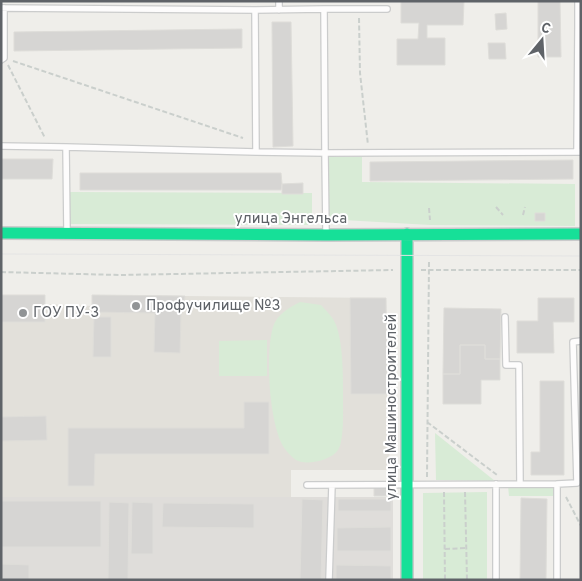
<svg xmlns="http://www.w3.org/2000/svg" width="582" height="581" font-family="Overpass,sans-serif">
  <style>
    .industrial { fill: #dfddda }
    .education { fill: #e2e0da }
    .green { fill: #d8ebd6 }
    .building { fill: #d6d5d3; stroke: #deddd9 }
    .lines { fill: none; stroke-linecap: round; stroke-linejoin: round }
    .lane-casing { stroke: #cbcccc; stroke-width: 8 }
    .fast-casing { stroke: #cacacb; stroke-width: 14 }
    .path { stroke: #cacfcc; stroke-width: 2; stroke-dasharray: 5 2.5; stroke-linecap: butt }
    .lane { stroke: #fdfcfc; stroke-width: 5.5 }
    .fast { stroke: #16e098; stroke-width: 11 }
    .tram { stroke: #e4e4e4; stroke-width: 1 }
    .poi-dot { fill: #919496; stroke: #fff; stroke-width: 2 }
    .labels { text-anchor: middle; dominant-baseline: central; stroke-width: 4; stroke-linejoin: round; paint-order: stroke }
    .street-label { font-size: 15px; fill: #5f6368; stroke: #fff }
    .poi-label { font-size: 15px; fill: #5f6368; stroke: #fff; text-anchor: start }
  </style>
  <rect width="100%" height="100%" fill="#efeeea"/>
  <path class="industrial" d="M1,497H393V580H1Z"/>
  <path class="education" d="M92,295L386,298L387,394L390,470H291V497H1V322H45V304L92,306Z"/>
  <path class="green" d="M328,157H362V182L575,184V226L430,225L326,219Z
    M69,192L312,193V225L69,224Z
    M300,302L321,305C325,310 330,314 333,319C344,336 343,381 343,401C343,412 344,442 338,450C332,460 306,466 296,460C293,458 288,453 285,449C269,427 265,353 273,327C277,314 289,308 300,302Z
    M267,340V376H219V341Z
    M435,433L495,481L436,480Z
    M508,486H554V496H509Z
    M487,492V580H423V493Z"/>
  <path class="building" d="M401,1H464L463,25H427V38H445V65H397V39H418L419,23H401Z
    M538,1H560L561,57H538Z
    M506,13L507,29L496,30L495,14Z
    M272,22H291L293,146L273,147Z
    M242,29V48L14,51V32Z
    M488,43H505L506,59H489Z
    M1,159H53L52,179H1Z
    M573,160V179L370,181V162Z
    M80,173H281L282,184L281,190H80Z
    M303,183V194H282V184Z
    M535,213H545V221H535Z
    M1,295H45V322H1Z
    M92,295L185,296L184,310H181L180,353L154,352L155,313L92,312Z
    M350,298H386L387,394H351Z
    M538,298H574V322H553L554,353H517V321H538Z
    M444,308L501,309L500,359H485V345H460V374H443Z
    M94,317H111V357H93Z
    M460,345H485V359H500V380H481V404H443V374H460Z
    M540,381H564V475H531V452H540Z
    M244,402H269V454H95L94,486H68V428H244Z
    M46,416L47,440L1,441V417Z
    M374,487H393V496H374Z
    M521,498L547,499L546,580H520Z
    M302,499L323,500L321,580H300Z
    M338,499H391V511H338Z
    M1,501H101V547H1Z
    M109,502L129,503L128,580H108Z
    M132,502L153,503V554H131Z
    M163,503L254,504V528L162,527Z
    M391,527V551H337V528Z
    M1,564L29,565V580H1Z
    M336,565L391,566V580H336Z"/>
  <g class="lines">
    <g class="lane-casing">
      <path id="lane" d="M279,1V10
        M578,1V26H581
        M1,8L255,10L256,152L325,153L326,233
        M324,9H387
        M255,10L324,9L325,153L581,152
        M1,60L4,58V8
        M1,146L66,147L67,232
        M66,147L256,152
        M577,151L578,26
        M505,317L506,365H519L520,484
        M496,484V580
        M307,485L557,484
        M329,580L332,485
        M557,580V484L577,483L573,342L581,341"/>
    </g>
    <g class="fast-casing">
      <path id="fast" d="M1,233L326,235L581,234
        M407,234V580"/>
    </g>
    <path class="path" d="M359,18L360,73L368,145
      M13,61L243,138
      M8,65L45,138
      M496,207L503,215
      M429,208L430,220
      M523,215L525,207
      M421,270H581
      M1,272L120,275L393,270
      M427,422L497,475
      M427,477L429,261
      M444,492L445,580
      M465,492L467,580
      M566,497L581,526
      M445,549L467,548"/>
    <use href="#lane" class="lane"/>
    <use href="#fast" class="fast"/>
    <path class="tram" d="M1,254L581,256"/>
  </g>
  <g class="poi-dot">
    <circle cx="136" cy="306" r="5"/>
    <circle cx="23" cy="313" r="5"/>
  </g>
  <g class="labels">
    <g class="street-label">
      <text x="291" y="219">улица Энгельса</text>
      <text transform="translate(392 407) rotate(-90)">улица Машиностроителей</text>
    </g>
    <g class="poi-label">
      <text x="146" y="306">Профучилище №3</text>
      <text x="33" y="313">ГОУ ПУ-3</text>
    </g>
  </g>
  <rect width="582" height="581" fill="none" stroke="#5f6368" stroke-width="5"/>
  <g transform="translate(542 40) rotate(18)" stroke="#ffffff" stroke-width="4" paint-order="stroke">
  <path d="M0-4L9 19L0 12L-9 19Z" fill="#5f6368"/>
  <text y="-8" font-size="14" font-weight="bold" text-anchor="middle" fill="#5f6368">С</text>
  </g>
</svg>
